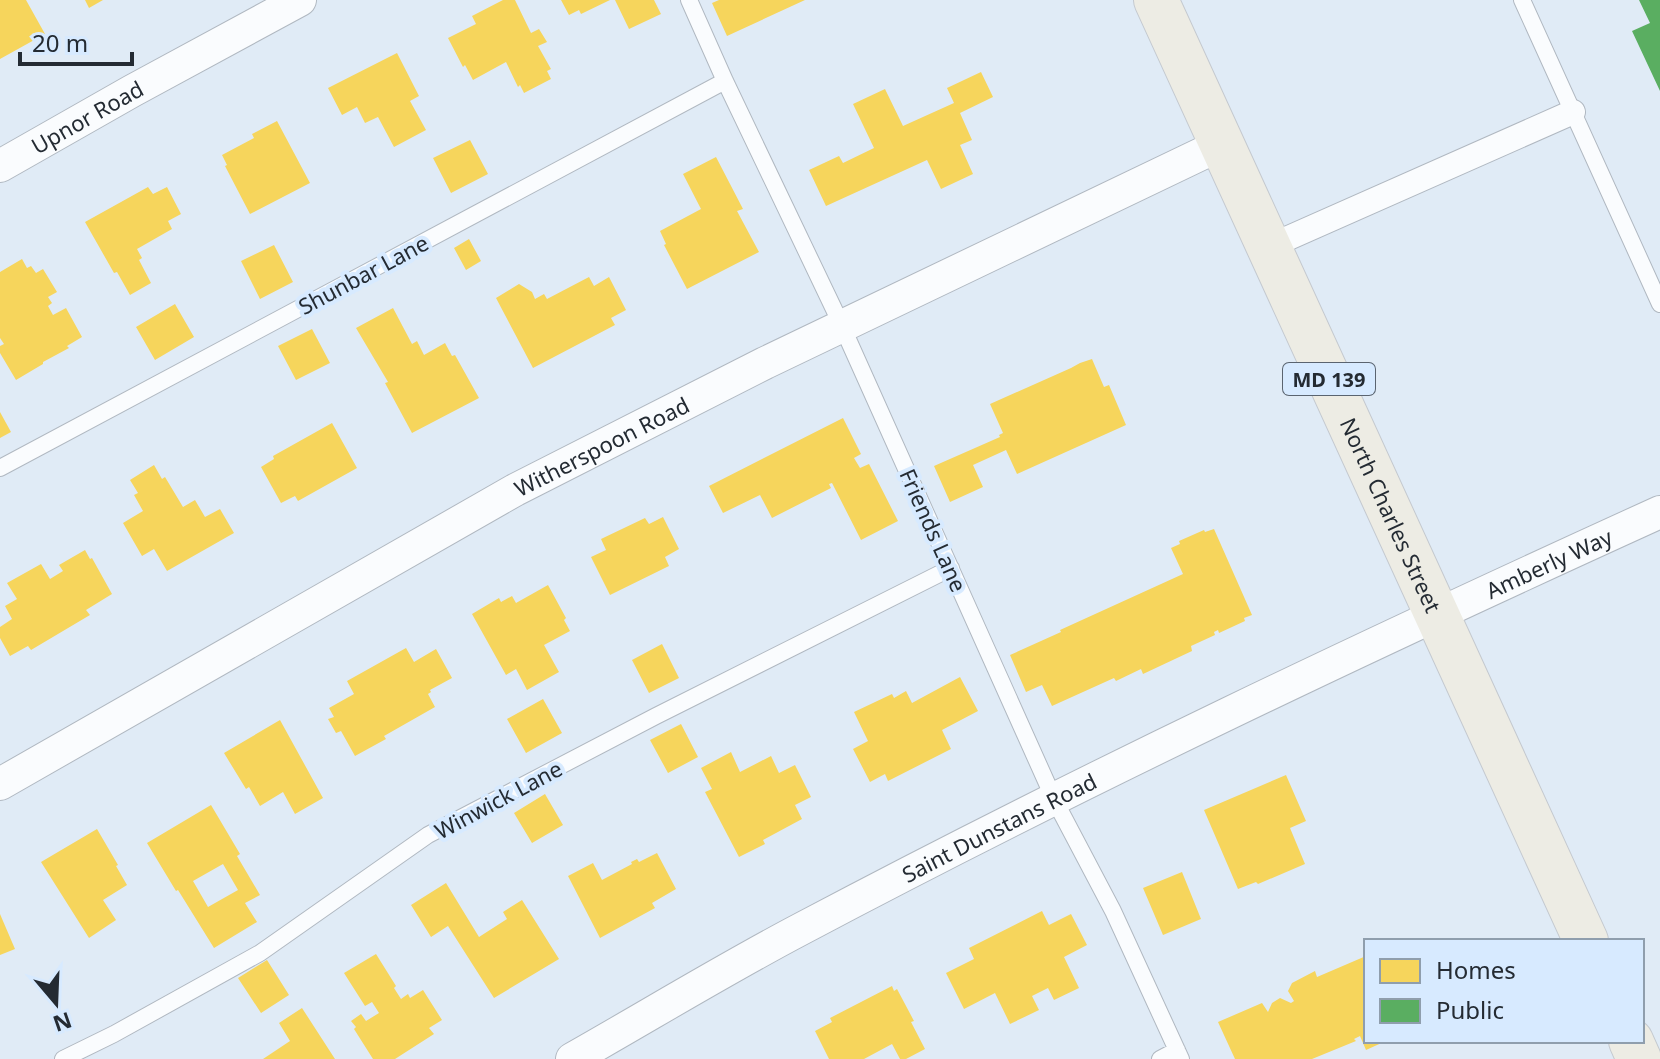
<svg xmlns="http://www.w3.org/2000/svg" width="1660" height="1059" font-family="'Noto Sans',sans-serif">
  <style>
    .homes { fill: #f6d55c; fill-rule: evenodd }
    .public { fill: #5aae61 }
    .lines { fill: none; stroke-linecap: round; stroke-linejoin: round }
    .service-casing { stroke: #b0b8c1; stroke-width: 18 }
    .pedestrian-casing { stroke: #b0b8c1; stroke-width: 26 }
    .minor-casing { stroke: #b0b8c1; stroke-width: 34 }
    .primary-casing { stroke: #c4c9cf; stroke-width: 46 }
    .service { stroke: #fafcfe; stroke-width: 16 }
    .pedestrian { stroke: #fafcfe; stroke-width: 24 }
    .minor { stroke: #fafcfe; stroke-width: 32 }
    .primary { stroke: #edece4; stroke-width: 44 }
    .labels { text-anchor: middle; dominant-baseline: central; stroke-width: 8; stroke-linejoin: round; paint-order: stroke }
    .shield { fill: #d7eaff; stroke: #5a6470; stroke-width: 2 }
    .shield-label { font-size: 20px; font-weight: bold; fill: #242b33 }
    .street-label { font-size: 22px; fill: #242b33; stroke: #d7eaff }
  </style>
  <rect width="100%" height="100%" fill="#e0ebf6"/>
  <path class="homes" d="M0,0H26L45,34L0,59Z
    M85,0H103L89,8Z
    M503,0H515L531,33L539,29L547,42L538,46L551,69L547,71L551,79L524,93L520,85L518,87L506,62L473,80L465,65L463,67L448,38L476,24L472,16Z
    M561,0H610L581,14L579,10L569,15Z
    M615,0H654L661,14L629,29Z
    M719,0H805L727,36L712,3Z
    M397,53L419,96L410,101L426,130L394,147L378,117L365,123L357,107L342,115L328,88Z
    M981,72L993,97L960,113L972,140L960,145L973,174L941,189L927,160L826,206L809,170L839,156L843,163L874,148L853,104L885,89L903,126L954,103L947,88Z
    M277,121L310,183L250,214L225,166L227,165L222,155L254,138L252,134Z
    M470,140L488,174L451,193L433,158Z
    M716,157L743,209L737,211L759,252L687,289L664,245L666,244L660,231L701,209L683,174Z
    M148,187L153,194L167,187L181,214L168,221L172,229L137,249L142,258L139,260L151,283L130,295L117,272L114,273L85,222Z
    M469,239L481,261L466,270L454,248Z
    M274,245L293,282L260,299L241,261Z
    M22,259L27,268L31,266L36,273L43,269L57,292L48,297L52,303L48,306L53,315L66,308L82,337L67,346L69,348L43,362V364L16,380L0,353V346L4,344L0,338V272Z
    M589,277L594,286L609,277L626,310L611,318L615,325L533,368L496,298L519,284L532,292L535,299L544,294L547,299Z
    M175,304L194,337L155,360L136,327Z
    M393,308L412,344L417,341L424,355L445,343L452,356L455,355L479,398L412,433L385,383L388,382L356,328Z
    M312,329L330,363L296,380L278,346Z
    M1092,359L1104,387L1109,385L1126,425L1017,474L1006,450L973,465L983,487L950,502L934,466L1000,437L999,435L1003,433L990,404L1071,368L1080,363Z
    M0,412L11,432L0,438Z
    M843,418L861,454L854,458L860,468L869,464L898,521L861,540L832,483L829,484L831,488L772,518L760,495L723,513L709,486Z
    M332,423L357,468L298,501L295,496L281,503L261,467L274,459L273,456Z
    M154,465L162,479L165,477L183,507L195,500L205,517L220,509L234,533L167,571L154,549L142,556L123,523L143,511L134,495L138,493L130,480Z
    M663,517L679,549L665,557L669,566L610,595L591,557L606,550L601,539L645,518L649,524Z
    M1214,529L1252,615L1244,618L1245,621L1219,633L1218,630L1214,632L1215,635L1191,646L1192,651L1143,674L1141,669L1116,681L1114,678L1052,706L1042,685L1026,692L1010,655L1061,632L1060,630L1183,574L1171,548L1180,544L1179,541L1204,530L1205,532Z
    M85,550L90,559L92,558L112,594L86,610L90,615L31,650L28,646L10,656L0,638V627L12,619L5,606L17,599L7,583L41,564L50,579L63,571L59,565Z
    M548,585L566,618L564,620L570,631L544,645L559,672L527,690L516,669L506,675L472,614L499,598L501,602L512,596L516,603Z
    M662,644L679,678L649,693L632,660Z
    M406,648L414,662L436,649L452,678L430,690L431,692L428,694L435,707L384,736L386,739L355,756L341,731L336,733L328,719L334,717L329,708L354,694L347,681Z
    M960,677L978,711L942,730L951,749L888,781L885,774L870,782L853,749L868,741L854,712L892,694L894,698L906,691L912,703Z
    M543,699L562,733L526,753L507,719Z
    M280,720L323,798L295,814L283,792L260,806L249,787L246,789L224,753Z
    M681,724L698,757L668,773L650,740Z
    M731,752L740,772L771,756L779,773L795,765L811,797L795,805L802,819L763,840L765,844L739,857L705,792L712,789L701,768Z
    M1286,775L1306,821L1290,828L1305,864L1258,884L1256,882L1238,889L1204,810Z
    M545,794L563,825L532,843L514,813Z
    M211,805L240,854L237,856L260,895L245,903L257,922L214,948L178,890L176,891L147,843ZM223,864L238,890L208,907L193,881Z
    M97,829L118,865L116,866L127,885L103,900L116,920L89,938L41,862Z
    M657,853L676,889L652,903L655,908L600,938L568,876L593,863L602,880L632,864L631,862L637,859L639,862Z
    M1182,872L1201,919L1163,935L1143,888Z
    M446,883L479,937L507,919L503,912L522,900L559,959L494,998L448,926L431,937L411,905Z
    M1042,911L1049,925L1071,914L1087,945L1064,957L1079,988L1054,1000L1048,988L1032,996L1039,1010L1010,1024L995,993L964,1009L946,973L974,959L969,948Z
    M0,914L15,949L0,955Z
    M376,954L396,986L394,988L401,999L408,994L410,998L423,990L442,1020L429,1028L434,1034L395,1059H373L354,1029L356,1027L351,1021L361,1014L366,1021L379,1013L372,1002L365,1006L344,973Z
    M1366,956V1041H1386L1366,1050L1360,1036L1354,1039L1356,1041L1312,1059H1235L1218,1022L1262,1003L1268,1012L1272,1003L1280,998L1291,1003L1294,1001L1288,991L1292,983L1315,971L1317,977Z
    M267,960L289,995L261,1013L238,978Z
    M892,986L894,991L897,989L914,1021L911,1022L925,1049L906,1059H900L892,1044L864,1059H829L815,1031L832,1022L830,1018Z
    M302,1008L335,1059H263L290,1041L279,1023Z"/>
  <path class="public" d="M1639,0H1660V91L1632,31L1650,23Z"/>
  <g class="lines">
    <g class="service-casing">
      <path id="service" d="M689,0L725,81L842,326L1054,799L1113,911L1181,1059
        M1522,0L1660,304
        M0,468L725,81
        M63,1059L114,1034L260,953L428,835L656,716L951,568
        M1160,1059L1177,1050"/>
    </g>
    <g class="pedestrian-casing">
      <path id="pedestrian" d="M1268,247L1573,112"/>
    </g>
    <g class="minor-casing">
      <g id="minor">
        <path id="s1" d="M0,166L132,91L300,0"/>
        <path id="s2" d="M0,784L515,490L765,363L1222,144"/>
        <path id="s3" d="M572,1059C648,1016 723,970 801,929C1082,780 1370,644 1660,512"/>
      </g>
    </g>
    <g class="primary-casing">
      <g id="primary">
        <path id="s4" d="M1156,0L1586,941"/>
        <path d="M1631,1041L1639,1059"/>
      </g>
    </g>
    <use href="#service" class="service"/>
    <use href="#pedestrian" class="pedestrian"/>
    <use href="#minor" class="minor"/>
    <use href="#primary" class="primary"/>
  </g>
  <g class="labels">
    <rect class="shield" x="1283" y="363" width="92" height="32" rx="6"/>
    <g class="shield-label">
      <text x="1329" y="379">MD 139</text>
    </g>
    <g class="street-label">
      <text stroke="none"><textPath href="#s1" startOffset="100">Upnor Road</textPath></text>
      <text transform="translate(363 274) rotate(-28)">Shunbar Lane</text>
      <text stroke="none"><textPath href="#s2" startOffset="690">Witherspoon Road</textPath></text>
      <text stroke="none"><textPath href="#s4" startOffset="566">North Charles Street</textPath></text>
      <text transform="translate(934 530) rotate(66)">Friends Lane</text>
      <text stroke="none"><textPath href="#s3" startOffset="1096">Amberly Way</textPath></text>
      <text transform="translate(498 799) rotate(-28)">Winwick Lane</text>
      <text stroke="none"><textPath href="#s3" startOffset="486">Saint Dunstans Road</textPath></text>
    </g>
  </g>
  <rect x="1364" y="939" width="280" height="104" fill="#d7eaff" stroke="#8f9ead" stroke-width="2"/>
  <rect x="1380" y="959" width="40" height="24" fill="#f6d55c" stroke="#8f9ead" stroke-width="2"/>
  <text x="1436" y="979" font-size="24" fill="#242b33">Homes</text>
  <rect x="1380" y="999" width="40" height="24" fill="#5aae61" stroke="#8f9ead" stroke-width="2"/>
  <text x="1436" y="1019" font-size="24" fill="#242b33">Public</text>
  <g transform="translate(56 1003) rotate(161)" stroke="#d7eaff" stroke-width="6" paint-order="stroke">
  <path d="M0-6L14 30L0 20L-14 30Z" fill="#242b33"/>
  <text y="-12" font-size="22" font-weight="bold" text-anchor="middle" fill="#242b33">N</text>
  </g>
  <path d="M20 52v12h112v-12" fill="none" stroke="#242b33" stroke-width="4"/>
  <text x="32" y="52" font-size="24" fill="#242b33" stroke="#d7eaff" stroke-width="6" paint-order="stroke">20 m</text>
</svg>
